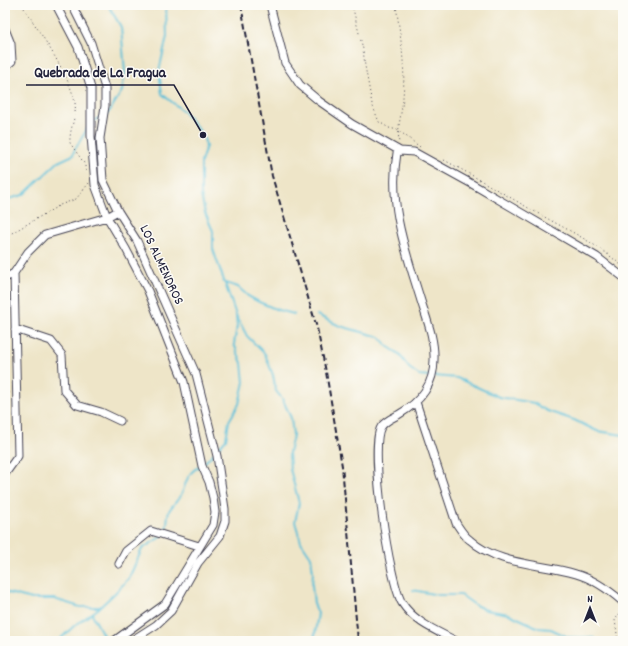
<svg xmlns="http://www.w3.org/2000/svg" width="628" height="646" font-family="Dekko,sans-serif">
  <style>
    .lines { fill: none; stroke-linecap: round; stroke-linejoin: round }
    .stream { stroke: #5abfd8; stroke-width: 2 }
    .minor-casing { stroke: #413f50; stroke-width: 9 }
    .path { stroke: #413f50; stroke-width: 1; stroke-dasharray: 1 3; stroke-linecap: butt }
    .minor { stroke: #fff; stroke-width: 7 }
    .rail { stroke: #22223b; stroke-width: 2; stroke-dasharray: 6 3; stroke-linecap: butt }
    .labels { text-anchor: middle; dominant-baseline: central; stroke-width: 3; stroke-linejoin: round; paint-order: stroke }
    .street-label { font-size: 14px; fill: #22223b; stroke: #fdfcf7 }
    .leader { fill: none; stroke: #22223b; stroke-width: 1.5 }
    .callout-dot { fill: #22223b; stroke: #fdfcf7; stroke-width: 1.5 }
    .callout-label { font-size: 15px; text-anchor: middle; font-weight: bold; fill: #22223b; stroke: #fdfcf7; stroke-width: 3; stroke-linejoin: round; paint-order: stroke }
  </style>
  <rect width="100%" height="100%" fill="#fdfcf7"/>
  <filter id="ink" filterUnits="userSpaceOnUse"><feTurbulence type="fractalNoise" baseFrequency=".025" numOctaves="2"/><feDisplacementMap in="SourceGraphic" scale="8" xChannelSelector="R" yChannelSelector="G"/><feConvolveMatrix kernelMatrix="1 2 1 2 8 2 1 2 1" color-interpolation-filters="sRGB"/></filter>
  <filter id="wash" filterUnits="userSpaceOnUse"><feTurbulence type="fractalNoise" baseFrequency=".012" numOctaves="4" result="noise"/><feDisplacementMap in="SourceGraphic" scale="16" xChannelSelector="R" yChannelSelector="G"/><feGaussianBlur stdDeviation="0.9" result="paint"/><feColorMatrix in="noise" values="0 0 0 0 0 0 0 0 0 0 0 0 0 0 0 0 0 1.4 0 .05"/><feComposite in="paint" operator="in"/></filter>
  <g filter="url(#wash)">
    <rect width="100%" height="100%" fill="#eee5c8"/>
    <g class="lines">
      <path class="stream" d="M166,5L167,36L159,71L162,94L183,111L203,135L206,146L201,162V195L205,213L213,231V249L216,258L236,315L247,336L265,354L273,375L276,391L283,400L291,418L293,435L289,453L290,469L299,503L295,522L301,542L311,557L313,572L312,586L314,604L318,613L314,641
        M105,115L109,112L122,91L125,72L121,27L108,5
        M93,121L101,117
        M5,200L23,195L58,162L73,155L75,149L89,126
        M223,282L238,287L248,296L259,302L278,310L294,314
        M317,315L340,326L380,337L387,346L399,354L409,368L419,375L429,376
        M434,376L457,378L499,397L534,403L547,411L574,420L597,431L623,435
        M217,449L226,439L229,421L239,404L244,382L242,363L234,344L237,326L236,316
        M204,463L215,452
        M164,533C169,526 166,519 169,511C172,505 179,500 182,493C187,481 187,472 201,466
        M413,590L438,595H461L475,605L486,610L509,614L539,628L551,629L568,637L595,638
        M5,592L32,599H54L80,607H99
        M92,614L106,641
        M58,641L74,626L98,609L116,592L129,578L142,549L162,536"/>
    </g>
  </g>
  <g filter="url(#ink)">
    <g class="lines">
      <g class="minor-casing">
        <path id="minor" d="M56,5L78,47L91,88V136L95,185L107,217L126,249L148,291L184,382L202,466L209,482L213,498L215,512L213,525L165,604L114,641
          M72,5L91,43L105,88V106L100,138L103,180L118,211L137,241L196,374L217,456L225,509V521L220,536L198,563L171,611L156,625L131,641
          M270,5L285,63L300,85L319,101L352,124L400,151L414,152L472,184L597,257L623,277
          M5,29L11,44L12,61L5,67
          M400,151L397,153C388,205 406,252 421,301C427,320 435,340 434,360C434,385 419,403 398,415C392,418 385,421 381,427C369,447 389,581 402,603C414,622 437,631 456,641
          M5,278L14,273
          M15,329L51,341L62,355L64,390L77,405L101,412L120,421
          M416,402L456,523C460,529 464,536 470,540C499,566 540,563 576,574C594,579 609,590 623,602
          M5,474L18,456L14,273L28,252L45,235L107,217L118,211
          M119,564L126,551L151,531L199,546"/>
      </g>
      <path class="path" d="M22,5C38,30 70,75 75,103C77,117 69,129 70,143L84,163L87,173
        M352,5L363,49L365,66L372,104L379,122L389,128L398,130L420,147
        M396,5C400,35 406,67 403,97C402,113 397,127 399,143
        M444,160C474,176 502,193 532,210C563,228 596,242 623,267
        M5,237L60,205L76,199L89,183
        M5,354L9,361
        M5,400L9,392
        M618,641L615,620L619,614H623"/>
      <use href="#minor" class="minor"/>
      <path class="rail" d="M241,5L272,176L317,328L326,372L342,466L358,641"/>
    </g>
  </g>
  <g class="labels">
    <g class="street-label">
      <text transform="translate(161 265) rotate(65)">LOS ALMENDROS</text>
    </g>
  </g>
  <path class="leader" d="M203 135L174 85H26"/>
  <circle class="callout-dot" cx="203" cy="135" r="4"/>
  <g class="callout-label">
    <text x="100" y="77">Quebrada de La Fragua</text>
  </g>
  <rect width="628" height="646" fill="none" stroke="#fdfcf7" stroke-width="20"/>
  <g transform="translate(590 608)" stroke="#fdfcf7" stroke-width="3" paint-order="stroke">
  <path d="M0-3L7 15L0 10L-7 15Z" fill="#22223b"/>
  <text y="-6" font-size="11" font-weight="bold" text-anchor="middle" fill="#22223b">N</text>
  </g>
</svg>
